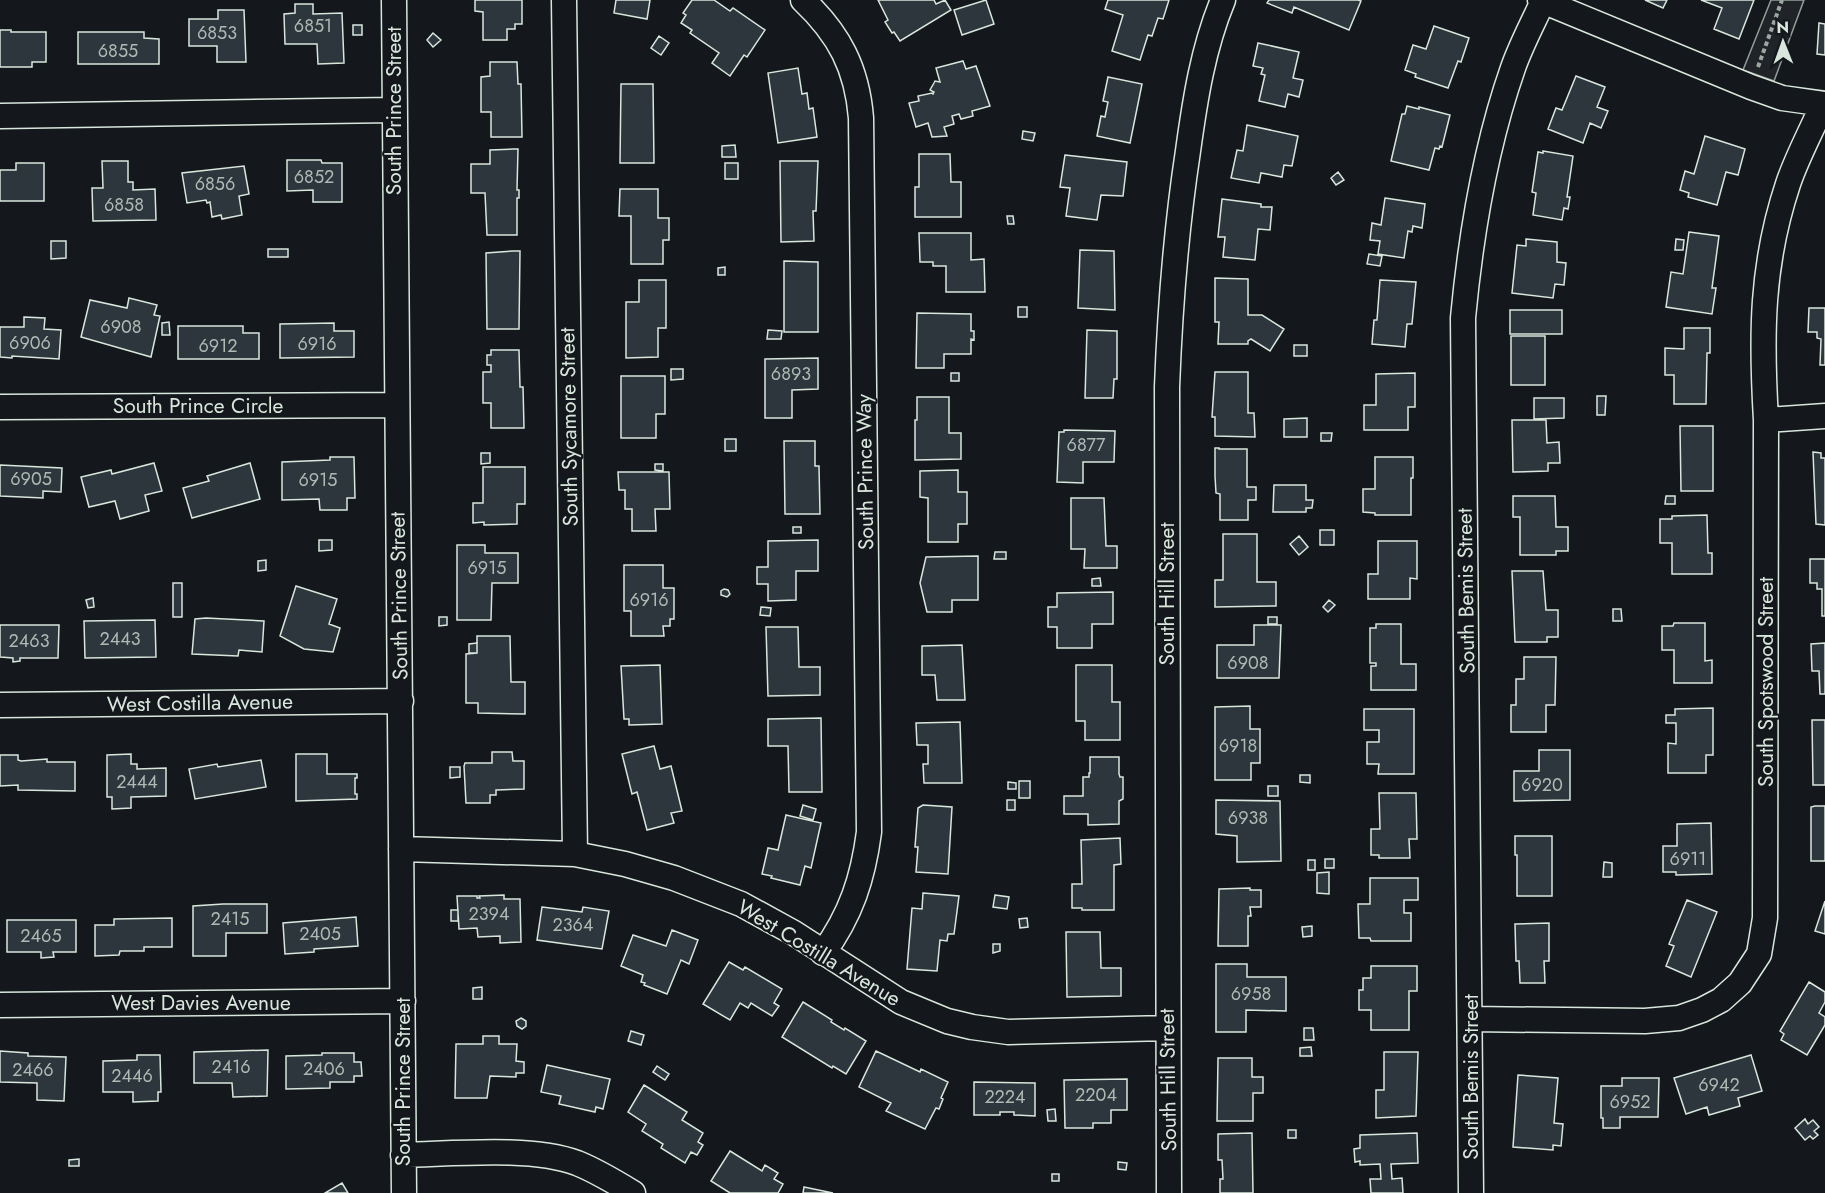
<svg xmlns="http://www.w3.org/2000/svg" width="1825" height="1193" font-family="Jost,sans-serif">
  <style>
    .green { fill: #202428; stroke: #939e99; stroke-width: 1.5 }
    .building { fill: #2c363c; stroke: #d8e6dc; stroke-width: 1.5 }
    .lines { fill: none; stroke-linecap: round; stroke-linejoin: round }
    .minor-casing { stroke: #d8e6dc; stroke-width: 27 }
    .path { stroke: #9da8a2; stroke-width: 4; stroke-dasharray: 4.5 3; stroke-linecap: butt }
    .minor { stroke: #14181c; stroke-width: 24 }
    .labels { text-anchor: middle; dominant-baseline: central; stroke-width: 4.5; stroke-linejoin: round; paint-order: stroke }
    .number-label { font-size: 18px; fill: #adbab4 }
    .street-label { font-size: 21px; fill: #d8e6dc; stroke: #14181c }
  </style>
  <rect width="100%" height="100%" fill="#14181c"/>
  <path class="green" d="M1771,0H1804L1774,81L1743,70Z"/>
  <path class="building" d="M475,0H522V24H515V29H507V40H483V12L475,11Z
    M616,0H650L647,19L614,13Z
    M692,0H714L730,11L733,8L765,30L747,57L744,55L730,76L712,63L719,53L690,33L692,30L681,23L686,15L683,13Z
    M878,0H934L936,4L945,0L951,10L900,41L894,32L892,33L885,22L888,20Z
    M986,0L994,24L962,35L954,10Z
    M1108,0H1169L1163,19L1158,18L1152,36L1148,35L1140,60L1112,51L1123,15L1105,9Z
    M1269,0H1358L1361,1L1349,30L1294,7L1292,13L1267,3Z
    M1645,0H1667L1663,8Z
    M1701,0H1754L1739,39L1714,29L1722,8Z
    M295,4H313V14L342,13L344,63L318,64L317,44H285L284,14L295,13Z
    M218,10H244L246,62H217V46H189V19H218Z
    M1819,23L1825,24V55L1817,54Z
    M353,25H362V35H353Z
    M1434,26L1469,38L1461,62L1458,61L1448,88L1415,77L1416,74L1405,70L1413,45L1426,49Z
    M0,30H11V32H46V62H32V67H0Z
    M78,32H144V38L159,39V64H78Z
    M433,33L441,40L433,47L427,40Z
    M659,36L669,43L661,55L651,48Z
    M1258,43L1299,52L1293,78L1303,80L1299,97L1288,94L1285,107L1259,101L1265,75L1261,74L1263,68L1253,66Z
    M963,61L966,69L976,66L990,106L972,111L973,116L961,119L959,114L952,116L954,124L944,127L947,136L932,137L928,123L916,127L909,103L919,101L918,96L932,93L933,94L934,92L930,90L934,83L935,81L940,82L936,68Z
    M490,62H517L518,84H521L522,137H491V112H481V77L490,76Z
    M798,68L802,94L807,93L809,109L813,108L817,137L778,143L768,73Z
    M1576,76L1605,87L1597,107L1608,111L1601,128L1590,123L1583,143L1548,129L1556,108L1562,110Z
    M1108,77L1142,84L1130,143L1097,136L1101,116L1105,117L1108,102L1103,101Z
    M621,84H653L654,163H620Z
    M1407,106L1419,109V107L1450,115L1442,147L1440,146L1439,149L1435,148L1429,170L1391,161L1402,114H1405Z
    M1247,125L1298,136L1292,166L1284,165L1282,177L1261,173L1259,183L1231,178L1237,150L1243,151Z
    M1023,131L1035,133L1033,141L1022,139Z
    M1705,136L1745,149L1738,175L1726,172L1717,205L1688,197L1689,193L1680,190L1685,171L1694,174Z
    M735,145L736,157H722V146Z
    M513,149H518L517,190H519V198H517V235H487L485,193H471V164H490V150Z
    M1543,151L1573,156L1567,197H1570L1568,209L1564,208L1562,220L1533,215L1536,193L1532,192L1538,152L1543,153Z
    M919,154H950L951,182H961V217H915V187H919Z
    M1065,155L1127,162L1123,196L1101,195L1097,220L1066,216L1070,188L1060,187Z
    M287,160H321L322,163H342V202H313V190L287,191Z
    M102,161H128V182H133V190L155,189L156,220L93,221L92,188H103Z
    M780,161H818L816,211H813L814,241L781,242Z
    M16,163H44V201H0V170H16Z
    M725,163H738V179H725Z
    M244,166L249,194L239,196L242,215L222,219L221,215L212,217L210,202L207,203L206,200L187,203L182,173Z
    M1338,172L1344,180L1336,185L1331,178Z
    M620,189H658V218H669V240H663V264H631V216H619Z
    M1385,198L1425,204L1422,228L1413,226L1412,232L1408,231L1404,258L1378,254L1380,241L1370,240L1372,223L1381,225Z
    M1222,199L1261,204V207H1272L1270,230L1258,229L1255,260L1223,257L1225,237H1218Z
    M1007,216H1013L1014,224H1008Z
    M1689,232L1719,236L1712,288H1716L1712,314L1666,307L1671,272L1683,274Z
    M919,233H971V260L984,259L985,292H946V266H933V262H920Z
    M1526,239L1557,242V262L1566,263L1564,285L1555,284L1553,298L1512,293L1517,245L1526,246Z
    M1676,239L1684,240L1683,250H1675Z
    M51,241H66V258L51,259Z
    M268,249H288V257H268Z
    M1080,250L1114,251L1115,310L1078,308Z
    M513,251H520L519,329H487L486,253Z
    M1369,254L1382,256L1380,266L1367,264Z
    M784,261L818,262V332H784Z
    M725,267V275H718V268Z
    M1215,278L1248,279V315H1262L1284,329L1270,351L1251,339L1248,341V344H1218L1219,322H1215Z
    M639,280H666V328H658V357L626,358V302H639Z
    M1380,280L1416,282L1412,324H1407L1405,347L1372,344L1374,320H1377Z
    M129,298L157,305L154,315L160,316L151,357L81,337L90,300L127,308Z
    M1018,307H1027V317H1018Z
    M1809,308H1825V365H1820L1821,339L1817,338V332H1808Z
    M1510,310H1562V334H1510Z
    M917,313L971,314V331H974V340L971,339V354H944V368H916Z
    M24,317L45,318L44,329L61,330L59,359L12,356V358L0,357V327H24Z
    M169,322L170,335H162V323Z
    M334,323V331H354V357L280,358V324Z
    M178,326H243V333H259V359H178Z
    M1684,328H1710V353H1707L1706,404H1674V375H1665V348L1684,349Z
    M768,330L782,331L781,339H767Z
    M1087,330L1117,331V379H1114L1113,398H1085Z
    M1511,336H1545V385H1511Z
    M1294,345H1307V356H1294Z
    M491,350H519L520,387H523L524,428H491V403H483V372H491V365H487V355H491Z
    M818,358V389L792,390V418H765V359Z
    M671,369H683V379L671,380Z
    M1215,372H1248V413H1254L1255,437L1215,436V417H1212Z
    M951,373H959V381H951Z
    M1415,373V407H1408V430H1364V405H1376V374Z
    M621,376H665V414H656V438H621Z
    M1597,396H1606L1605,415H1597Z
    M917,397H949V433H961V459L915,460V420H917Z
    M1534,398H1564V418L1534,419Z
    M1307,418V437H1284V419Z
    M1512,420H1546L1547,443L1559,442L1560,463H1548V471L1513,472Z
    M1680,426H1713V491H1681Z
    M1064,430L1115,431L1114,462H1083V483L1057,482L1059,432H1064Z
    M1321,433H1332L1331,441H1321Z
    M725,439H736V451H725Z
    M784,441H815V466H819L820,514H785Z
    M1215,448H1219V449H1247V487H1256V500H1248V520H1220V494L1216,493L1215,476Z
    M1813,452L1821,453V458H1825V525L1816,524Z
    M481,453H490V463L481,464Z
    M330,457H354L355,498H347V510H320L319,499L282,500V462L330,460Z
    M1375,457H1413V478H1411V515H1375V513L1363,512V489H1375Z
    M154,463L162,491L145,495L149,511L120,519L115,501L89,507L81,477L111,470L112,474Z
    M250,463L260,499L192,518L183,488L209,481L207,476Z
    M655,464H663V471L655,470Z
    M0,465L62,468L61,492L43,491V498L0,496Z
    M483,467H525V504H517V524L484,525V522L473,523V503H483Z
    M958,470V492H967V524H958V542H928V498L920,497V471Z
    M618,472H669L670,509H655L656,531H632V509H625V490H619Z
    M1274,485H1306V500H1313L1312,508H1306V512H1273Z
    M1513,496H1555L1556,527H1568V551H1556V555H1520V517H1513Z
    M1666,496H1675V504H1665Z
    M1071,498H1104L1106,546H1117V568H1084L1085,549H1071Z
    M1707,515L1708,553H1712V574H1672V543H1660V519H1672V516Z
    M793,527H801V533H793Z
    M1320,530H1334V545H1320Z
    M1223,534H1257V582H1276V606L1215,607V580H1223Z
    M1299,536L1308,547L1299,555L1290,544Z
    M319,540H332V550L319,551Z
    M818,540V571H796V600L768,601V584H757V567H768V541Z
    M1378,541H1417V579L1410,578V599H1368V574H1378Z
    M457,545H485V553H518V583H492L491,620H457Z
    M995,552H1006V559H994Z
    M978,556V600H952V612H927L920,583L926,557Z
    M1810,559H1825V616H1822V589H1817V583H1810Z
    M266,560V570L258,571V561Z
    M624,565H663V588H674V619H670V626H663L664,636H631V611H624Z
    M1512,571H1543L1546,610H1558V637H1547V642H1515Z
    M1100,578L1101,586H1092V579Z
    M173,583H182V617H173Z
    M296,586L337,599L329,624L340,628L333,652L304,649L280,636Z
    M724,589L728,590L730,594L727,597L721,595V591Z
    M1113,592V624H1092V648H1057V627H1048V607H1057V593Z
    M93,598L94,607L88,608L86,600Z
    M1329,600L1335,605L1328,612L1323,607Z
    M761,607L771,608L770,616L760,615Z
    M1613,609H1621L1622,621H1613Z
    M439,617H447V625L439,626Z
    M1268,617H1277V624H1268Z
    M206,618L264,621L262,652L239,650L238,656L192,654L195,619Z
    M155,620L156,657L85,658L84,621Z
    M1674,623H1705V661L1712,660V683H1674V650H1662V626H1673Z
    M1376,624H1401V664H1416V690H1371V666H1376V663H1370V628H1376Z
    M0,625H59L58,658H20V661L13,662V658L0,657Z
    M1254,625H1281L1279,678H1217V645H1254Z
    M766,627H798L799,667H820V695L768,696Z
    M477,636H510L511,682H525V714L478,713V703H466V654L477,653Z
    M477,643V653H469V644Z
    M1825,643V694H1820L1819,671H1812L1811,644Z
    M962,645L965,700H937L935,675H922V646Z
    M1524,657H1556L1555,705H1546V732H1511V705H1516V679H1524Z
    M660,665L662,724L629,725V719H624L621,666Z
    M1076,665H1112V702H1120V740H1085V721H1076Z
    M1250,706V729H1260V763H1251V780H1215V707Z
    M1713,708V755H1706V773H1668V743L1676,744V723H1666V715H1675V709Z
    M1364,709H1414V774H1378L1379,764H1367V742H1379V730H1364Z
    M821,718L822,792H789L788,746H768V719Z
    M1812,720H1825V785H1813Z
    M960,722L962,783H924L923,764H928V745H917L916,723Z
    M654,746L660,769L671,766L682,811L671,813L674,823L647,830L637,792L632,794L622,754Z
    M1539,750H1570V800L1514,801V771H1539Z
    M492,752H512L513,761H524V789L496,790V795H490V803H466L464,766L465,763H492Z
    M131,754V764H137V769L166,768V796L131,797V808L112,809V797H107V755Z
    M296,754H327V774H357V778H355V794H357V799L296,801Z
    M0,755H18V760L21,761L47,759V762H75V791L18,790V785L0,786Z
    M1090,757H1119V774L1120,777H1123V799L1119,801V824L1088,825V814H1064V796H1083V777H1089V773H1090Z
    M261,760L266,787L195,799L189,769L217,764L218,767Z
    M450,767H460V777L450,778Z
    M1300,775H1310V783L1300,782Z
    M1019,781H1030V798H1019Z
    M1008,782L1016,783V789H1008Z
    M1268,786H1278V796H1268Z
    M1379,793H1416L1417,839H1409L1410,858H1379V855H1371V829H1380Z
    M1007,800H1015V810H1007Z
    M1216,800L1280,801L1281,861L1237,862V836L1216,834Z
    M803,805L816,809L813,820L800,816Z
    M923,805L952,807L948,874L916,872L918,847H915L918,808Z
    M1815,806H1825V861H1811V807Z
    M786,815L821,823L811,868L805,866L800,885L771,878L772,876L762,874L768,848L778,850Z
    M1711,823L1712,874L1676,875V872H1663V846H1677V824Z
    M1515,836H1552V896H1517V855H1515Z
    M1120,838L1121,864L1114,865V910H1082V908H1072V884H1082L1081,840Z
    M1325,859H1334V868H1325Z
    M1308,860H1315V870H1308Z
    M1604,862L1612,863V877H1603Z
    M1329,872V894L1317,893V873Z
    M1370,878H1418V900H1404V913H1411V941H1371L1370,938H1359L1358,904H1370Z
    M1250,888V890H1261V907H1250L1251,916H1248V946H1218L1219,889Z
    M923,893L959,896L954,934H948L947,941L940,940L937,971L907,969L912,908L922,909Z
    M504,895V899H520L521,942L500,943V936L478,937L477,928L459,929L457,896H477V898H480L479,896Z
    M995,895L1009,897L1007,909L993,907Z
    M1687,900L1717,912L1691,977L1666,966L1674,946L1669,944Z
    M1825,901V934L1815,931Z
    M223,904H267V933H226V956H193V906Z
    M542,907L582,912L583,907L609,911L602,949L537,940Z
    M451,910H458V921H451Z
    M356,917L358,946L314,949V952L285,954L283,923Z
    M172,918V947H144V951H120L119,955L95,956V925H114V919Z
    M1027,918L1028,927L1020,928L1019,919Z
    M7,920H76V952H53L54,957L41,958V952H7Z
    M1549,923V961H1544L1545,983H1520L1519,961H1516L1515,924Z
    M1312,926V936L1303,937L1302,927Z
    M672,930L698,940L689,964L681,960L667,994L644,985L645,983L641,982L643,975L621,966L633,935L666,946Z
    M1066,932H1100L1101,968H1121V996L1067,997Z
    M993,944H1000V951L993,953Z
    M729,962L743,970L745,967L782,989L774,1003L779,1006L772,1016L751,1003L748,1008L740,1003L730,1020L703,1004Z
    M1216,964H1247V977H1286V1011L1246,1010V1032H1216Z
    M1371,966H1417V991H1409V1030H1371V1010H1359V990H1363V978H1371Z
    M1809,982L1825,992V1002L1819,1013L1825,1017V1025L1807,1055L1781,1040L1784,1034L1780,1031Z
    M482,987V999H473V988Z
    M803,1002L832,1020L831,1022L844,1030L845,1028L866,1041L846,1074L833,1066L832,1068L782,1037Z
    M521,1018L526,1021V1026L522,1029L517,1026L516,1021Z
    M1304,1028H1313L1314,1040H1304Z
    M631,1031L644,1035L641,1045L628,1041Z
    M483,1036H499V1044H517L516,1061L524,1062V1073H516V1077L490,1076L487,1098H455L456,1044H483Z
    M1311,1047L1312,1056H1300V1048Z
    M268,1050L267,1096L233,1097L232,1083H194V1052Z
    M0,1051L28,1053V1056L66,1057L64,1101L37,1100V1083L0,1082Z
    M876,1051L920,1072L921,1069L948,1082L941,1098L943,1099L939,1109L936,1108L925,1129L886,1111L891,1103L859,1087Z
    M1384,1052H1418L1416,1116L1376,1118V1090H1384Z
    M322,1053H354V1062H361L362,1076H354V1082H330V1088L286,1089V1056L322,1055Z
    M137,1055H160L161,1092H158V1101L133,1102V1092H103V1061L137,1060Z
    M1751,1055L1762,1091L1738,1098L1740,1106L1709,1115L1707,1107L1686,1114L1674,1078Z
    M1218,1058H1252V1077H1263V1093H1253V1121H1217Z
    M547,1065L610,1079L603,1109L596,1107L595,1112L559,1104L561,1096L541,1092Z
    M657,1066L669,1074L665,1080L653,1072Z
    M1518,1075L1558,1078L1554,1123L1563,1124L1561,1146L1553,1145V1150L1513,1147Z
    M1622,1078H1659L1658,1117H1620V1128H1603V1118H1601V1086H1622Z
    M1127,1079V1110H1111V1123H1093V1128H1065L1064,1080Z
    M974,1082L1035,1083V1116L1014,1115V1112H1000V1115H974Z
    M644,1085L687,1112L682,1120L703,1133L698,1142L703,1145L697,1155L691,1152L685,1163L661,1148L663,1144L642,1131L646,1124L628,1112Z
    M1055,1109L1056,1121H1048L1047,1110Z
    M1805,1119L1808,1124L1813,1120L1819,1127L1814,1131L1818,1135L1813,1139L1810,1136L1805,1140L1795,1128Z
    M1288,1130H1296V1138H1288Z
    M1252,1133L1253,1193H1220V1179H1223L1222,1160H1218V1134Z
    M1417,1133L1418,1163L1391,1164L1392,1179L1402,1178L1403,1193H1371L1370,1179H1381L1380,1164L1360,1165V1161L1355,1162L1354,1149L1360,1148V1135Z
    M730,1151L762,1171L765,1165L778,1173L774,1179L783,1184L778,1193H730L711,1181Z
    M79,1159V1166H69V1160Z
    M1118,1162L1127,1163L1126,1170L1118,1169Z
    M1052,1174H1059V1181H1052Z
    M342,1183L348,1193H325Z
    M804,1187L833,1193H803Z"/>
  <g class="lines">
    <g class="minor-casing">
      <path id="minor" d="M394,0L404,1193
        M564,0L575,854
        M803,0C839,34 857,68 861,118L869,832C863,878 851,915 823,953
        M1540,0L1751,87L1782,98L1825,104
        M0,116L393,110
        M0,407L396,405
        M1766,420L1825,416
        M0,705L401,701
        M401,849L575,854L625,864L674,878L741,904L794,933L901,1002L947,1021L972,1027L1008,1032L1167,1028
        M0,1005L403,1001
        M1470,1019L1645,1021L1679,1018L1702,1010L1721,1000L1740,983L1759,954L1765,918L1766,420C1761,336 1761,265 1788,184C1797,157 1812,130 1823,104
        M403,1155C453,1154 531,1146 577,1163C597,1171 615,1182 633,1193
        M1169,1193L1167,387C1170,308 1176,230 1188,151C1195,100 1203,48 1223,0
        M1471,1193L1463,318C1471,233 1485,148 1513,68C1521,45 1533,23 1543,1"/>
    </g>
    <path class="path" d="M1758,67L1782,0"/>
    <use href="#minor" class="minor"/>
  </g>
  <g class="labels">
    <g class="number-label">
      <text x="313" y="26">6851</text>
      <text x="217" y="33">6853</text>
      <text x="118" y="51">6855</text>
      <text x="314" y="177">6852</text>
      <text x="215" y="184">6856</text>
      <text x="124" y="205">6858</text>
      <text x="121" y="327">6908</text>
      <text x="30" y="343">6906</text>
      <text x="317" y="344">6916</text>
      <text x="218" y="346">6912</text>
      <text x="791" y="374">6893</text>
      <text x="1086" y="445">6877</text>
      <text x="31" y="479">6905</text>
      <text x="318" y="480">6915</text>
      <text x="487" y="568">6915</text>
      <text x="649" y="600">6916</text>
      <text x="120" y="639">2443</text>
      <text x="29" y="641">2463</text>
      <text x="1248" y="663">6908</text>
      <text x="1238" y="746">6918</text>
      <text x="137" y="782">2444</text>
      <text x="1542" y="785">6920</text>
      <text x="1248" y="818">6938</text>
      <text x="1688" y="859">6911</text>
      <text x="489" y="914">2394</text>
      <text x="230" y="919">2415</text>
      <text x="573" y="925">2364</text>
      <text x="320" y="934">2405</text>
      <text x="41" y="936">2465</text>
      <text x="1251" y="994">6958</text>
      <text x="231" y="1067">2416</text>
      <text x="324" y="1069">2406</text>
      <text x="33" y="1070">2466</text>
      <text x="132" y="1076">2446</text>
      <text x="1719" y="1085">6942</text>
      <text x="1096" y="1095">2204</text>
      <text x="1005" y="1097">2224</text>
      <text x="1630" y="1102">6952</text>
    </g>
    <g class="street-label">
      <text transform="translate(394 111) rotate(-90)">South Prince Street</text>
      <text x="198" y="406">South Prince Circle</text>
      <text transform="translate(569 427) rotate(-91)">South Sycamore Street</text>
      <text transform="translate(865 472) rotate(-91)">South Prince Way</text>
      <text transform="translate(1466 591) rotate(-91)">South Bemis Street</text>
      <text transform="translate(1167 594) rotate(-90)">South Hill Street</text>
      <text transform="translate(399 596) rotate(-91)">South Prince Street</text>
      <text transform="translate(1766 682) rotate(-90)">South Spotswood Street</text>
      <text transform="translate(200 703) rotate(-1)">West Costilla Avenue</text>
      <text transform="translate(819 953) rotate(31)">West Costilla Avenue</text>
      <text x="201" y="1003">West Davies Avenue</text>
      <text transform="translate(1471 1077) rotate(-90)">South Bemis Street</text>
      <text transform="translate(1168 1080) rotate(-91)">South Hill Street</text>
      <text transform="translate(403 1082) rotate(-90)">South Prince Street</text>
    </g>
  </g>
  <g transform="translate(1783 42) rotate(359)" stroke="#14181c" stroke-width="4.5" paint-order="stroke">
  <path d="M0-4.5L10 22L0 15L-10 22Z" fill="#d8e6dc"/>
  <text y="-9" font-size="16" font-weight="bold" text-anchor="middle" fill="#d8e6dc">N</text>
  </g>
</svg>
